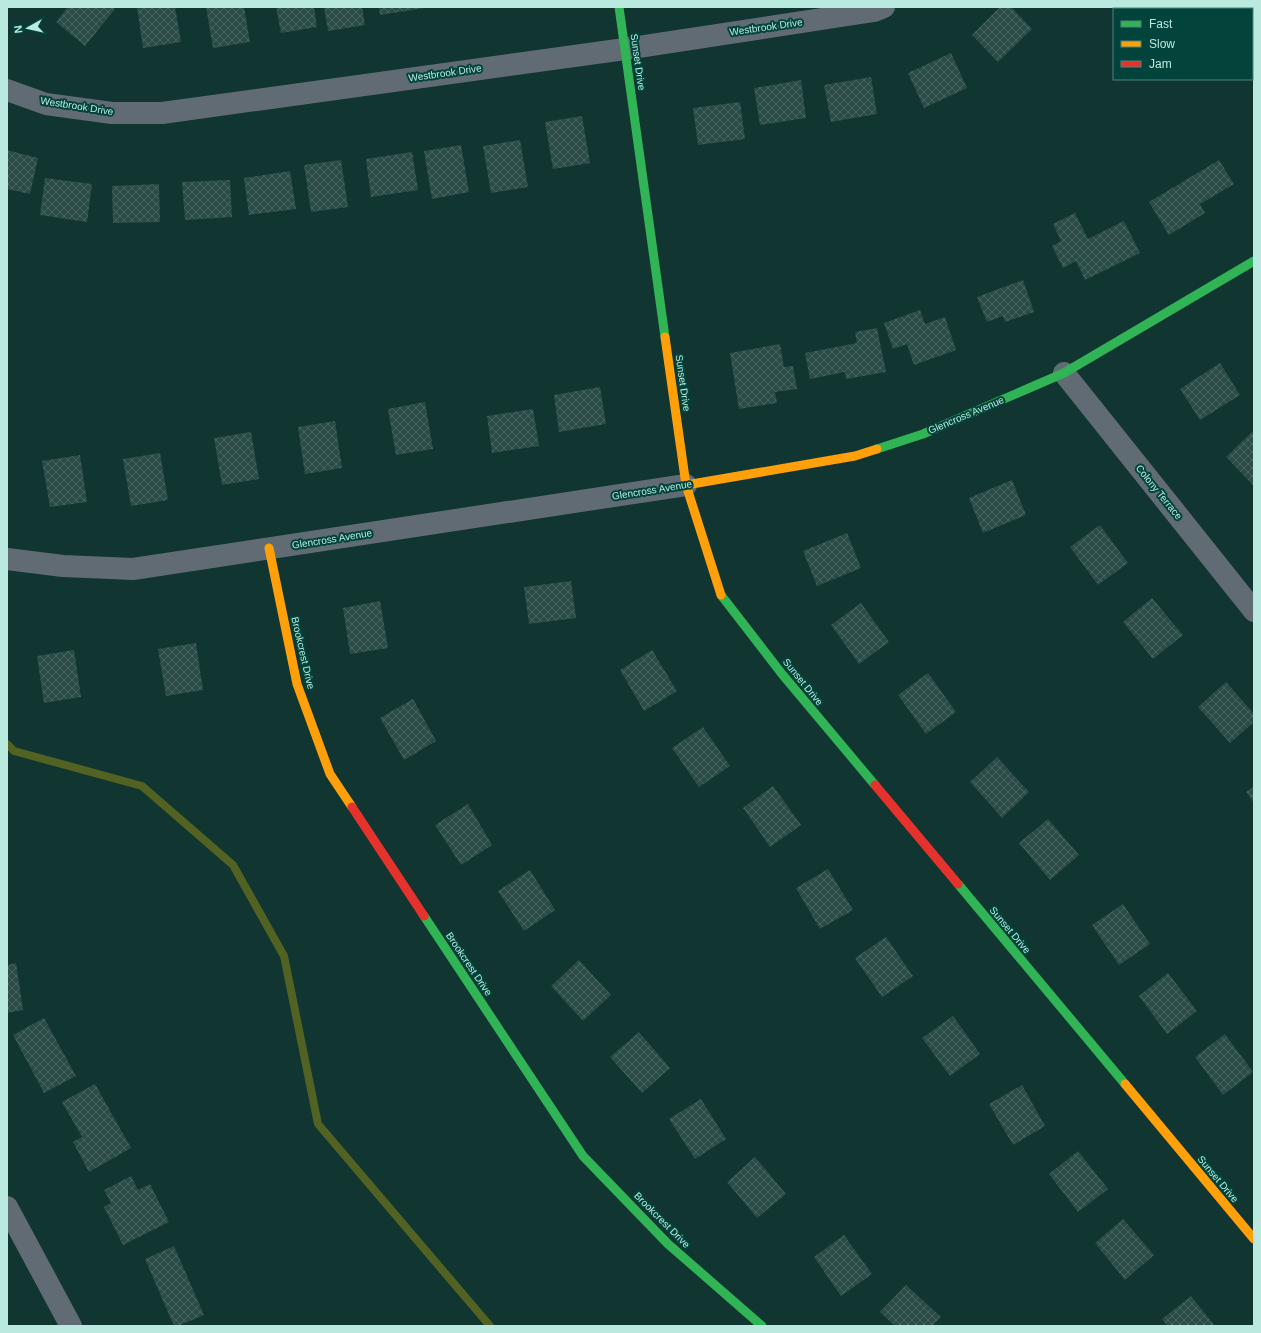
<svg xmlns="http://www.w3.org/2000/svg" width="1261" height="1333" font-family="Arial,sans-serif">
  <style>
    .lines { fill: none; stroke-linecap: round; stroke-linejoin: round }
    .stream { stroke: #526223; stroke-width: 8 }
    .building { fill: url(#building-cross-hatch) }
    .street { stroke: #606b74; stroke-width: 22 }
    .fast { stroke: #30b455; stroke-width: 9 }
    .slow { stroke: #ff9f0a; stroke-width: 9 }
    .jam { stroke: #e5322d; stroke-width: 9 }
    .labels { text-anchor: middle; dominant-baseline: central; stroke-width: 4; stroke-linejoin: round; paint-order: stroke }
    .street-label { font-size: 10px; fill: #baeadf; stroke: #02443b }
  </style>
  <defs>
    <pattern id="building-cross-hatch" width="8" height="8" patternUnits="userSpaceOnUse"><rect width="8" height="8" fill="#2a4b47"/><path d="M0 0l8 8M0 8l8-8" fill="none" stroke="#476561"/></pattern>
  </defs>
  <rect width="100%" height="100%" fill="#113530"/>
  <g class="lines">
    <path class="stream" d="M7,744L14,751L142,786L233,865L284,956L318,1124L490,1326"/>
  </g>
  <path class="building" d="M68,7H113L115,9L85,46L56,22Z
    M137,7H175L181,42L143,48Z
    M206,7H244L250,42L213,48Z
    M276,7H314L317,27L281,33Z
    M324,7H362L365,25L328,31Z
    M379,7H425V8L380,15Z
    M1000,7H1011L1032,29L998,62L972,35Z
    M951,53L967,88L924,108L908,73Z
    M871,77L877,114L831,122L824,85Z
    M801,80L806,118L760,125L754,88Z
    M740,102L745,139L698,145L693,108Z
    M582,116L590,163L553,169L545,122Z
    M520,140L528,187L491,193L483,146Z
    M461,145L469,192L432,199L424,151Z
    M7,150L38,158L30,194L7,189Z
    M412,152L418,190L371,197L366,159Z
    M341,160L348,207L311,212L304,165Z
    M1219,160L1234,184L1200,204L1205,213L1169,235L1149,202Z
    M290,171L296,209L249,215L244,178Z
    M45,178L92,184L87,222L40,215Z
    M230,180L232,217L185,220L182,182Z
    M159,184L160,222L113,223L112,186Z
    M1075,213L1088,239L1124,221L1140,253L1085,280L1076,261L1063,268L1052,246L1061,241L1053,224Z
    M1023,280L1034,312L1005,322L1003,316L987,322L977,297Z
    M920,310L925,324L945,317L956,350L914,365L907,344L893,349L884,323Z
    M877,328L886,372L846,379L845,372L810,379L805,353L857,343L855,332Z
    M780,344L784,367L793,366L797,389L775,392L777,403L739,409L730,353Z
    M1220,363L1240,395L1200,420L1180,389Z
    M600,387L606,424L559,432L554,395Z
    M425,402L433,449L396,455L388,409Z
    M533,409L539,446L492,453L487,416Z
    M335,421L342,468L305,474L298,427Z
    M1254,430V486L1226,457Z
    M251,432L259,479L222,485L214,438Z
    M160,453L168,500L131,506L123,459Z
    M80,455L87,502L50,507L42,461Z
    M1012,480L1026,515L983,533L969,498Z
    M1100,525L1128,563L1098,585L1070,547Z
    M847,533L861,568L817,586L803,551Z
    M571,581L576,618L529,624L524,587Z
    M1152,598L1183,635L1153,659L1123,622Z
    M380,601L388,648L350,654L343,608Z
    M861,603L889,642L859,664L831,625Z
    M196,643L203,690L166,696L158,649Z
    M74,650L81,697L44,703L37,656Z
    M652,650L677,691L644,711L620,670Z
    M928,673L956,712L926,734L898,695Z
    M1226,682L1254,714V722L1230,743L1198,707Z
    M413,699L436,741L404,760L380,718Z
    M703,727L730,766L699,787L672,748Z
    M997,757L1029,792L1002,818L970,782Z
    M773,786L801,825L770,847L743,808Z
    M1254,787V803L1246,792Z
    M468,804L492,845L461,865L435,825Z
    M1048,819L1079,855L1050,880L1019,843Z
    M828,869L853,910L820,929L796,888Z
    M530,870L555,910L524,931L498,891Z
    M1123,904L1150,944L1119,965L1092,925Z
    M886,937L913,976L882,997L855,958Z
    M579,960L611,995L583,1021L551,986Z
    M16,963L23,1010L7,1013V965Z
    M1168,973L1197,1011L1167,1034L1139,996Z
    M953,1016L980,1054L950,1076L922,1038Z
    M44,1018L76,1076L44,1093L13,1035Z
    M639,1032L670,1068L642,1093L610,1057Z
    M1225,1034L1253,1072L1223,1095L1195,1057Z
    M95,1084L131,1148L89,1172L73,1142L82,1137L62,1102Z
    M1022,1085L1045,1126L1013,1145L989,1104Z
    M701,1099L726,1139L695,1159L669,1119Z
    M1078,1151L1108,1189L1078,1212L1049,1174Z
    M755,1157L786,1194L757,1218L727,1182Z
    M131,1176L138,1190L150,1184L169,1222L123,1245L104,1207L111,1203L104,1190Z
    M1123,1219L1154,1255L1125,1280L1095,1243Z
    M844,1235L872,1274L841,1296L814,1257Z
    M174,1246L204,1315L178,1326H174L145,1259Z
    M906,1285L941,1317L932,1326H895L880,1312Z
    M1191,1296L1215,1326H1167L1162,1319Z"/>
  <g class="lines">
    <path class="street" d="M7,90L46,104L112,113H162L625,49L874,11L884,7
      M1064,373L1254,611
      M7,559L63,566L133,569L686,485
      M7,1207L71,1326"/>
    <path class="fast" d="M619,7L665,337
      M877,449L923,434L1064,373L1254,261
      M721,595L782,674L875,785
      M958,884L1125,1084
      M424,916L583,1156L668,1244L762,1326"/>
    <path class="slow" d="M665,337L686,485L721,595
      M686,485L855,456L877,449
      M269,548L297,684L330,774L352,807
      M1125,1084L1254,1239"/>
    <path class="jam" d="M875,785L958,884
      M352,807L424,916"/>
  </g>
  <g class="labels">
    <g class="street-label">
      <text transform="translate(766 27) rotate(-8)">Westbrook Drive</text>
      <text transform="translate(638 62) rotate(82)">Sunset Drive</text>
      <text transform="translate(445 73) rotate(-8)">Westbrook Drive</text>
      <text transform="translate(77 106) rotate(9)">Westbrook Drive</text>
      <text transform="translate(683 383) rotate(82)">Sunset Drive</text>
      <text transform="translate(966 415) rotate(-23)">Glencross Avenue</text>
      <text transform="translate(652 490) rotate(-9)">Glencross Avenue</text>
      <text transform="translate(1159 492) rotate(51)">Colony Terrace</text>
      <text transform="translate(332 539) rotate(-9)">Glencross Avenue</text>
      <text transform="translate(303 653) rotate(77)">Brookcrest Drive</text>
      <text transform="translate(803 682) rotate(51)">Sunset Drive</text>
      <text transform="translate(1010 930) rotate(50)">Sunset Drive</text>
      <text transform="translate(469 964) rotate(56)">Brookcrest Drive</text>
      <text transform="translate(1218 1179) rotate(50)">Sunset Drive</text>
      <text transform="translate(662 1220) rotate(45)">Brookcrest Drive</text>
    </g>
  </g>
  <rect width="1261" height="1333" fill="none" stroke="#baeadf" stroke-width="16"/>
  <rect x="1113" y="8" width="140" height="72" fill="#02443b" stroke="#4c867d"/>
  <rect x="1121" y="21" width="20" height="6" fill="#30b455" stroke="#4c867d"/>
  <text x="1149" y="28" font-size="12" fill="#baeadf">Fast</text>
  <rect x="1121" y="41" width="20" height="6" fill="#ff9f0a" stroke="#4c867d"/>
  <text x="1149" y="48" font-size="12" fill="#baeadf">Slow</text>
  <rect x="1121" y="61" width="20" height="6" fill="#e5322d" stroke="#4c867d"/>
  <text x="1149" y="68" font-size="12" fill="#baeadf">Jam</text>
  <g transform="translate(28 28) rotate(262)" stroke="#02443b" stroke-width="3" paint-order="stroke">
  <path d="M0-3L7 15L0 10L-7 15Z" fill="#baeadf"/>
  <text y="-6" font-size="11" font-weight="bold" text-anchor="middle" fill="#baeadf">N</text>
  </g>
</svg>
